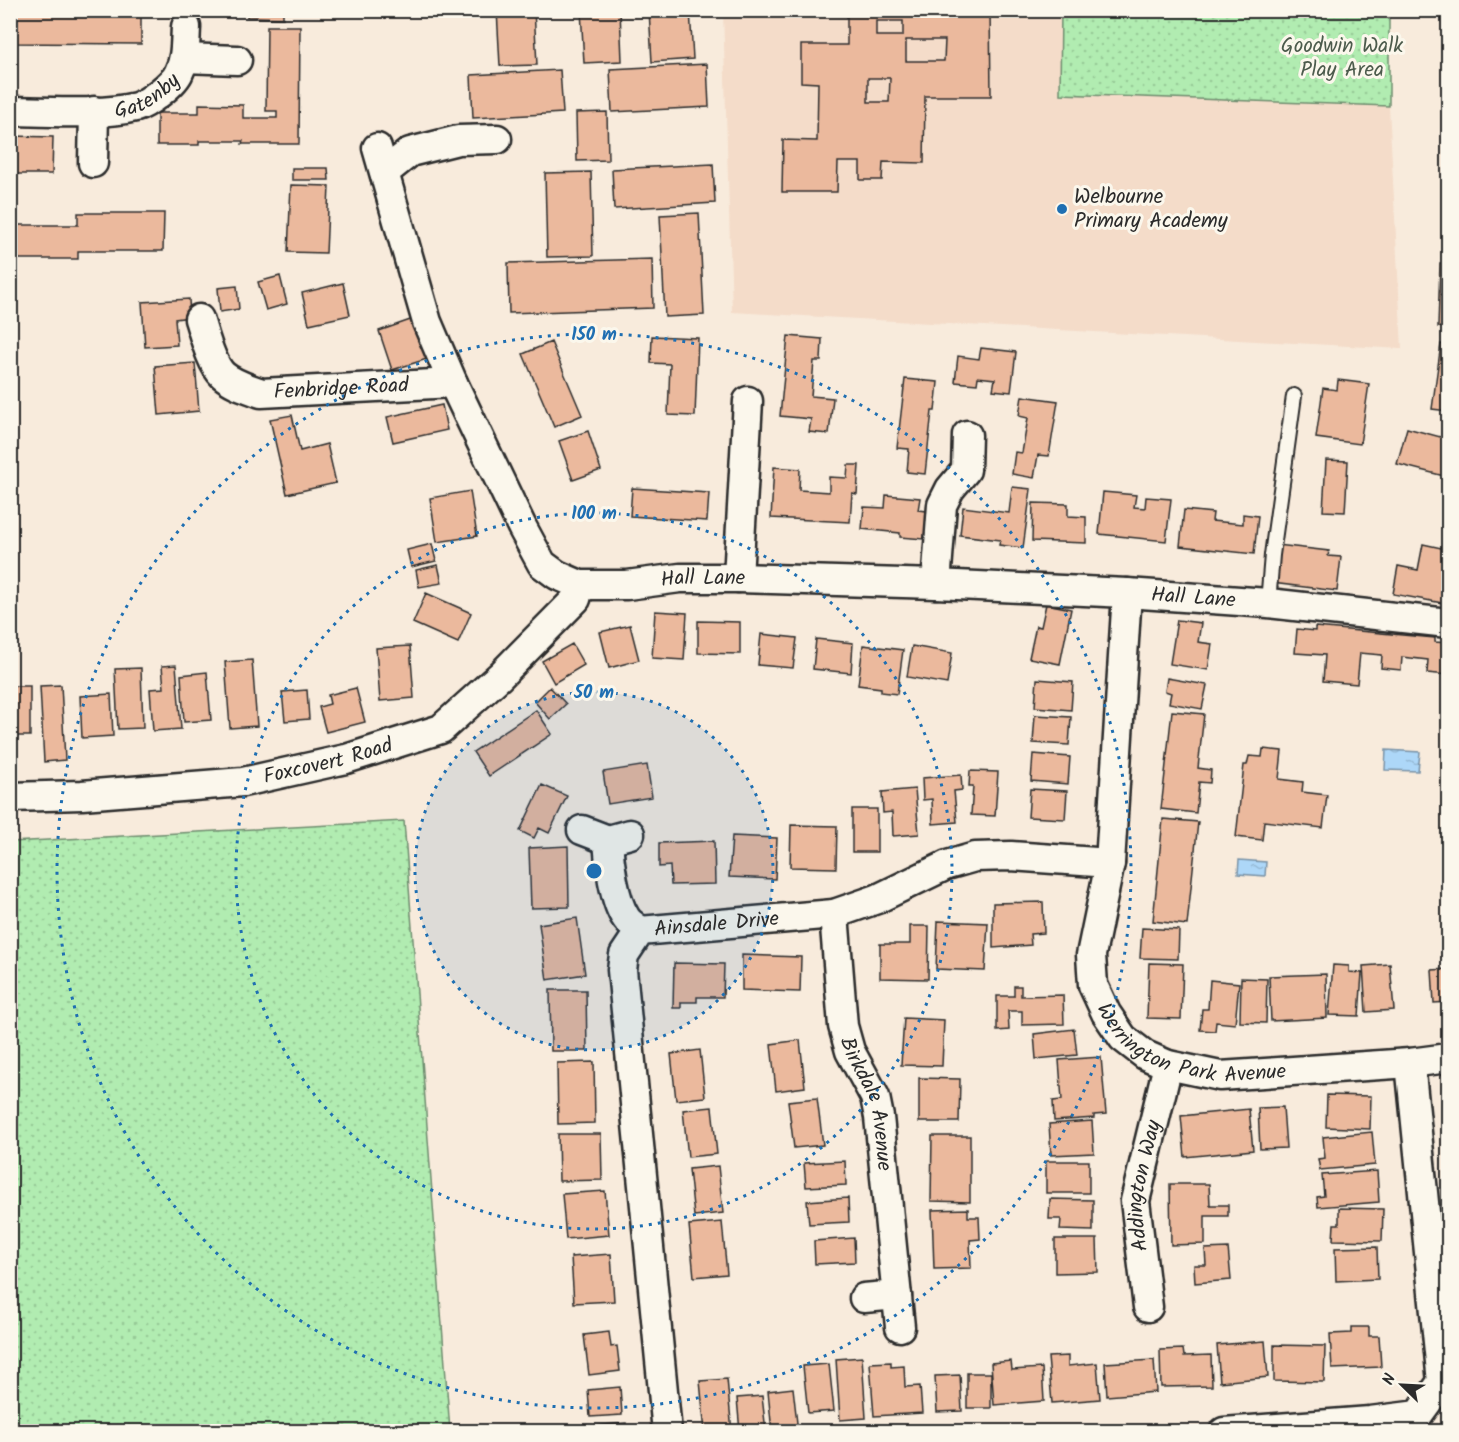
<svg xmlns="http://www.w3.org/2000/svg" width="1459" height="1442" font-family="Kalam,sans-serif">
  <style>
    .built { fill: #f4dcc9 }
    .park { fill: url(#park-dots); stroke: #6e8c6e; stroke-width: 1.5 }
    .water { fill: url(#water-ripples); stroke: #7992a6; stroke-width: 1.5 }
    .building { fill: #ebb99d; stroke: #2b2b2b; stroke-width: 1.5; fill-rule: evenodd }
    .lines { fill: none; stroke-linecap: round; stroke-linejoin: round }
    .lane-casing { stroke: #2b2b2b; stroke-width: 18 }
    .street-casing { stroke: #2b2b2b; stroke-width: 33 }
    .lane { stroke: #fbf7ec; stroke-width: 14 }
    .street { stroke: #fbf7ec; stroke-width: 28 }
    .ring { fill: none; stroke: #1f6fb2; stroke-width: 3; stroke-dasharray: 3 6 }
    .poi-dot { fill: #1f6fb2; stroke: #fbf7ec; stroke-width: 2 }
    .labels { text-anchor: middle; dominant-baseline: central; stroke-width: 6; stroke-linejoin: round; paint-order: stroke }
    .park-label { font-size: 21px; fill: #4c5b4c; stroke: #fbf7ec }
    .street-label { font-size: 21px; fill: #2b2b2b; stroke: #fbf7ec }
    .poi-label { font-size: 21px; fill: #2b2b2b; stroke: #fbf7ec; text-anchor: start }
    .centre { fill: #1f6fb2; stroke: #fbf7ec; stroke-width: 3 }
    .ring-label { font-size: 18px; text-anchor: middle; font-weight: bold; fill: #1f6fb2; stroke: #fbf7ec; stroke-width: 6; stroke-linejoin: round; paint-order: stroke }
  </style>
  <defs>
    <pattern id="park-dots" width="8" height="8" patternUnits="userSpaceOnUse" patternTransform="scale(1.5)"><rect width="8" height="8" fill="#b1ecb1"/><path d="M2 2h.1M6 6h.1" fill="none" stroke="#98cb98" stroke-width="1.8" stroke-linecap="round"/></pattern>
    <pattern id="water-ripples" width="26" height="14" patternUnits="userSpaceOnUse" patternTransform="scale(1.5)"><rect width="26" height="14" fill="#add7f8"/><path d="M2 4q2-2 4 0t4 0M15 11q2-2 4 0t4 0" fill="none" stroke="#95b9d5"/></pattern>
  </defs>
  <rect width="100%" height="100%" fill="#f8ebdc"/>
  <filter id="ink" filterUnits="userSpaceOnUse"><feTurbulence type="fractalNoise" baseFrequency=".0167" numOctaves="2"/><feDisplacementMap in="SourceGraphic" scale="12" xChannelSelector="R" yChannelSelector="G"/><feConvolveMatrix kernelMatrix="1 2 1 2 8 2 1 2 1" color-interpolation-filters="sRGB"/></filter>
  <g filter="url(#ink)">
    <path class="built" d="M723,11H1061L1060,94L1389,106L1402,349L732,312Z"/>
    <path class="park" d="M1061,11H1389V106L1060,94Z
      M404,821L450,1431H11V842Z"/>
    <path class="water" d="M1386,750L1420,752L1418,771L1385,770Z
      M1239,860L1266,862L1265,876L1238,874Z"/>
    <path class="building" d="M15,10H141V44L14,43Z
      M247,10H283V18L247,17Z
      M497,10H534L537,65L500,66Z
      M581,10H620L622,61L584,63Z
      M649,10H690L693,59L652,62Z
      M847,10H990L991,96H925L924,163L883,162L882,180H860V162H838L837,192H782L783,140L817,141L818,83L801,82V45H847ZM876,21H903V36H876ZM906,40H945L944,61H906ZM868,78H890L889,102H868Z
      M267,26H300L299,144H242L243,141H199V145H157V113H199V104L243,105V118H277V111H266Z
      M707,64L709,107L612,112L610,69Z
      M560,70L563,113L473,118L471,75Z
      M607,112L608,160L577,161L576,113Z
      M10,136L53,137L52,174H10Z
      M713,164L715,203L614,209L612,169Z
      M292,168H328L329,180H292Z
      M591,172L593,256L547,257L545,173Z
      M291,185L329,186L326,253L288,252Z
      M78,213H164L163,251H78V259H15L16,225H78Z
      M699,213L704,315L665,317L660,215Z
      M652,259L653,308L509,313L508,263Z
      M1440,263H1448V328L1438,327Z
      M280,276L287,304L266,310L258,282Z
      M343,283L350,315L309,324L302,293Z
      M237,286L239,309L220,312L218,288Z
      M189,299L190,317L175,319L177,345L145,347L142,302Z
      M416,318L430,358L392,370L379,331Z
      M652,336L698,338L695,416L668,415L670,364L651,363Z
      M788,336L822,339L821,361H814L811,396L833,398L829,434L809,432L811,419L780,416Z
      M551,342L582,415L554,427L523,354Z
      M1441,344L1448,345V411L1432,409Z
      M981,348L1016,352L1011,392L993,390L995,379L978,377L977,384L955,382L958,356L979,359Z
      M195,363L199,411L159,415L155,366Z
      M905,379L938,382L935,411H932L925,474L907,472L909,449L897,448Z
      M1338,380L1369,384L1360,444L1316,438L1323,388L1337,390Z
      M1022,396L1058,401L1049,456L1038,455L1034,478L1012,474L1015,452L1022,453L1028,418L1019,416Z
      M442,405L447,430L393,442L387,417Z
      M292,415L300,451L327,444L336,483L287,494L270,419Z
      M1407,428L1448,439V477L1397,464Z
      M588,431L601,470L573,480L559,441Z
      M1326,460L1348,461L1345,512L1323,511Z
      M848,465H859L857,494L852,493L850,522L771,518L774,467L800,469L799,490L829,492V477L847,478Z
      M1012,487L1031,489L1023,548L999,545L1000,540L960,535L963,507L1009,513Z
      M632,488L709,493L707,521L630,516Z
      M470,491L477,536L437,542L430,498Z
      M1103,492L1136,495L1134,507L1145,508L1146,497L1171,499L1166,541L1099,534Z
      M886,495L920,498L918,510L927,511L924,539L900,537V533L862,529L864,507L885,508Z
      M1033,503L1068,504V516L1086,517V543L1032,541Z
      M1448,507V537H1443Z
      M1184,510L1213,513L1212,521L1243,524V514L1258,516L1254,554L1180,546Z
      M432,544L436,561L411,567L407,550Z
      M1423,544L1446,549L1445,552L1448,553V604L1393,594L1398,566L1418,570Z
      M1277,545L1329,551L1328,556L1341,557L1337,591L1272,583Z
      M438,565L442,583L419,587L416,570Z
      M426,593L471,613L458,643L413,623Z
      M1046,604L1071,609L1060,664L1029,658L1036,626L1041,627Z
      M655,611L687,613L684,660L652,658Z
      M1177,620L1201,623L1198,642L1212,644L1208,670L1170,664Z
      M698,621L740,622V654L698,653Z
      M630,625L639,660L609,668L600,632Z
      M1315,627L1435,638V642L1448,643V675L1427,673L1428,660L1402,657L1401,670L1381,668L1382,655L1360,653L1357,684L1323,681L1325,655L1295,653L1297,629L1315,631Z
      M761,634L797,638L793,668L758,665Z
      M816,639L853,643L851,673L813,669Z
      M572,644L584,665L554,683L542,661Z
      M863,645L903,650L897,694L881,692V688L858,685Z
      M410,646L414,698L380,701L376,648Z
      M912,646L952,653L947,684L907,677Z
      M252,660L257,726L230,728L225,662Z
      M176,665L181,729L153,731L150,689L164,688L162,666Z
      M141,668L143,728L118,729L115,669Z
      M207,672L211,720L184,722L181,675Z
      M1167,678L1207,685L1202,709L1169,703L1171,693L1165,691Z
      M1037,679L1073,682L1071,710L1035,707Z
      M61,685L65,760L44,762L40,686Z
      M10,686H30V736H10Z
      M550,687L566,704L550,719L535,702Z
      M356,688L365,722L326,732L319,707L330,704L328,695Z
      M307,690L309,719L285,721L282,692Z
      M111,694L113,736L82,738L80,696Z
      M536,710L552,734L489,776L473,752Z
      M1172,711L1204,714L1198,768L1211,770L1210,783L1199,782L1196,813L1161,809Z
      M1035,715L1071,717L1069,745L1033,743Z
      M1263,749L1282,751L1279,779L1303,782L1302,792L1327,795L1323,828L1264,821L1262,840L1236,837L1244,765H1247L1249,756L1262,757Z
      M1033,754L1070,757L1068,784L1031,781Z
      M647,765L652,797L608,804L603,772Z
      M970,771L998,772L995,816L971,815L973,786H969Z
      M961,775L962,790L954,791L957,822L933,824L932,799L923,800L922,778Z
      M542,785L567,796L549,833L539,828L534,838L520,831Z
      M915,789L919,834L893,836L892,812L883,813L882,792Z
      M1030,789L1067,791L1065,819L1028,817Z
      M852,809H877V852H852Z
      M1163,819L1198,822L1187,925L1153,921Z
      M791,825L837,826L836,868L790,867Z
      M732,836L777,838L775,879L729,877Z
      M714,841L715,884L671,885L670,866L659,867V843Z
      M568,846L569,907L531,908L529,848Z
      M1043,902L1044,933L1030,934L1031,945L993,948V903Z
      M577,918L585,974L547,980L539,924Z
      M938,921L988,923L985,971L936,969Z
      M910,926H929L928,979L880,978V944H910Z
      M1142,928L1179,930L1178,959L1140,958Z
      M742,955L801,957L800,992L742,990Z
      M674,963L724,964L723,997H697V1002H681V1008H673Z
      M1149,963L1183,964L1181,1019L1147,1018Z
      M1390,964L1394,1010L1366,1012L1363,966Z
      M1333,965L1349,966V972L1362,973L1359,1016L1329,1015Z
      M1448,969V1002L1434,1003L1432,970Z
      M1326,974L1327,1018L1271,1021L1269,976Z
      M1241,978L1267,979L1266,1023L1240,1022Z
      M1210,980L1239,983L1235,1024L1216,1022L1215,1031L1200,1030L1202,1009H1208Z
      M1014,986H1021V996L1063,995L1064,1024L1022,1025V1011H1008L1009,1030L997,1031V996H1014Z
      M550,990H586L587,1051H551Z
      M904,1018L944,1020L942,1066L901,1065Z
      M1074,1029L1077,1055L1036,1059L1034,1034Z
      M800,1040L805,1087L776,1091L771,1044Z
      M700,1050L705,1097L676,1100L671,1054Z
      M1101,1057L1106,1114L1094,1115V1118L1054,1121L1053,1101L1062,1100L1059,1060Z
      M594,1062L595,1123L558,1124L557,1063Z
      M919,1078L960,1079L959,1122H919Z
      M1327,1095L1371,1096L1370,1129L1326,1127Z
      M817,1098L823,1145L794,1148L788,1101Z
      M712,1107L717,1154L688,1157L683,1110Z
      M1283,1107L1286,1148L1260,1149L1258,1108Z
      M1249,1109L1253,1150L1185,1157L1181,1116Z
      M1092,1121L1094,1153L1051,1155L1049,1124Z
      M1372,1132L1375,1165L1320,1170L1318,1159L1325,1158L1323,1137Z
      M558,1134H601L602,1180L559,1181Z
      M932,1136H970V1202L931,1201Z
      M845,1161L846,1185L806,1187L804,1163Z
      M1046,1161H1089V1193H1046Z
      M718,1166L723,1213L694,1216L689,1169Z
      M1377,1171L1379,1202L1318,1207L1317,1197L1324,1196L1322,1175Z
      M1170,1184H1209L1210,1205H1228V1216H1205V1244L1171,1245Z
      M605,1191L609,1235L566,1239L562,1194Z
      M848,1198L849,1222L809,1224L807,1201Z
      M1050,1199L1093,1200V1231L1060,1230L1061,1219H1049Z
      M1339,1208L1383,1209L1382,1241L1333,1240L1334,1224H1339Z
      M968,1209V1217H979L980,1239L970,1240L971,1268L934,1269L932,1210Z
      M722,1222L727,1274L694,1277L689,1225Z
      M854,1238L855,1262L815,1264L814,1241Z
      M1055,1239H1097L1098,1272L1055,1273Z
      M1377,1247L1378,1279L1336,1281L1335,1248Z
      M1228,1248L1231,1280L1195,1283L1194,1265H1206L1205,1249Z
      M611,1254L614,1301L574,1303L571,1257Z
      M1352,1327H1369V1336H1379L1381,1367L1332,1369L1330,1334L1352,1333Z
      M609,1332L611,1347L617,1346L620,1371L589,1375L584,1335Z
      M1265,1341L1268,1377L1220,1382L1217,1345Z
      M1274,1345L1325,1346L1324,1382L1274,1381Z
      M1183,1349L1184,1356L1211,1355L1212,1386L1161,1387L1160,1350Z
      M1068,1356V1366L1097,1363L1100,1399L1052,1403L1048,1357Z
      M862,1357L866,1418L840,1420L836,1359Z
      M1154,1360L1156,1392L1107,1396L1105,1363Z
      M1011,1361L1012,1370L1042,1368L1044,1401L994,1405L991,1363Z
      M891,1362V1367L904,1366L905,1387L920,1386L922,1413L874,1416L870,1363Z
      M829,1364L834,1411L808,1413L803,1366Z
      M967,1373H991V1408H967Z
      M960,1375L962,1411L937,1412L935,1376Z
      M727,1379L732,1432H705L700,1381Z
      M620,1387L622,1415L590,1417L588,1390Z
      M793,1388L798,1432H772L768,1391Z
      M762,1396L766,1432H740L737,1398Z
      M626,1423V1432H594L593,1426Z"/>
    <g class="lines">
      <g class="lane-casing">
        <path id="lane" d="M1268,603L1272,555L1294,396"/>
      </g>
      <g class="street-casing">
        <g id="street">
          <path d="M184,58L237,60"/>
          <path id="s1" d="M10,111C49,111 99,116 136,107C147,104 175,83 179,72C186,58 185,43 186,27"/>
          <path id="s2" d="M377,148L427,322L453,383L522,527L542,564L557,575L580,585H627L680,578H738L936,584L1127,593L1268,603L1448,623"/>
          <path d="M93,163L94,111"/>
          <path d="M385,172L410,152L458,140L497,139"/>
          <path id="s3" d="M199,319C204,334 211,364 223,375C233,384 248,388 261,393L453,383"/>
          <path d="M738,578L748,401"/>
          <path d="M936,584L942,505L950,489L966,470L967,435"/>
          <path id="s4" d="M1127,593L1110,863L1091,955L1093,985L1106,1013L1123,1038L1145,1055L1168,1065L1220,1076L1410,1063L1448,1058"/>
          <path id="s5" d="M10,797L82,795L243,782L346,759L441,729L500,676L576,599L580,585"/>
          <path d="M582,830L608,840L630,834"/>
          <path d="M608,840C609,861 614,901 626,918C629,923 636,927 640,931"/>
          <path id="s6" d="M834,914L843,1026L850,1051L875,1097L879,1117L900,1327"/>
          <path d="M864,1298L897,1295"/>
          <path id="s7" d="M1148,1307L1135,1201L1168,1065"/>
          <path id="s8" d="M667,1432L622,970L624,955L640,931L834,914L877,899L947,865L975,857L1011,856L1110,863"/>
          <path d="M1224,1432L1370,1421L1418,1415L1442,1382L1410,1063"/>
        </g>
      </g>
      <use href="#lane" class="lane"/>
      <use href="#street" class="street"/>
    </g>
  </g>
  <circle cx="594" cy="871" r="179" fill="#1f6fb2" fill-opacity=".12"/>
  <g class="ring">
    <circle cx="594" cy="871" r="179"/>
    <circle cx="594" cy="871" r="358"/>
    <circle cx="594" cy="871" r="537"/>
  </g>
  <circle class="poi-dot" cx="1062" cy="209" r="6"/>
  <g class="labels">
    <g class="park-label">
      <text x="1342" y="46">Goodwin Walk<tspan x="1342" dy="24">Play Area</tspan></text>
    </g>
    <g class="street-label">
      <text stroke="none"><textPath href="#s1" startOffset="141">Gatenby</textPath></text>
      <text stroke="none"><textPath href="#s3" startOffset="184">Fenbridge Road</textPath></text>
      <text stroke="none"><textPath href="#s2" startOffset="616">Hall Lane</textPath></text>
      <text stroke="none"><textPath href="#s2" startOffset="1107">Hall Lane</textPath></text>
      <text stroke="none"><textPath href="#s5" startOffset="321">Foxcovert Road</textPath></text>
      <text stroke="none"><textPath href="#s8" startOffset="585">Ainsdale Drive</textPath></text>
      <text stroke="none"><textPath href="#s4" startOffset="522">Werrington Park Avenue</textPath></text>
      <text stroke="none"><textPath href="#s6" startOffset="195">Birkdale Avenue</textPath></text>
      <text stroke="none"><textPath href="#s7" startOffset="123">Addington Way</textPath></text>
    </g>
    <g class="poi-label">
      <text x="1074" y="197">Welbourne<tspan x="1074" dy="24">Primary Academy</tspan></text>
    </g>
  </g>
  <circle cx="594" cy="871" r="9" class="centre"/>
  <g class="ring-label">
    <text x="594" y="340">150 m</text>
    <text x="594" y="519">100 m</text>
    <text x="594" y="698">50 m</text>
  </g>
  <rect width="1459" height="1442" fill="none" stroke="#fbf7ec" stroke-width="36"/>
  <rect x="18" y="18" width="1423" height="1406" fill="none" stroke="#2b2b2b" stroke-width="2" filter="url(#ink)"/>
  <g transform="translate(1402 1385) rotate(294)" stroke="#fbf7ec" stroke-width="4.5" paint-order="stroke">
  <path d="M0-4.5L10 22L0 15L-10 22Z" fill="#2b2b2b"/>
  <text y="-9" font-size="16" font-weight="bold" text-anchor="middle" fill="#2b2b2b">N</text>
  </g>
</svg>
